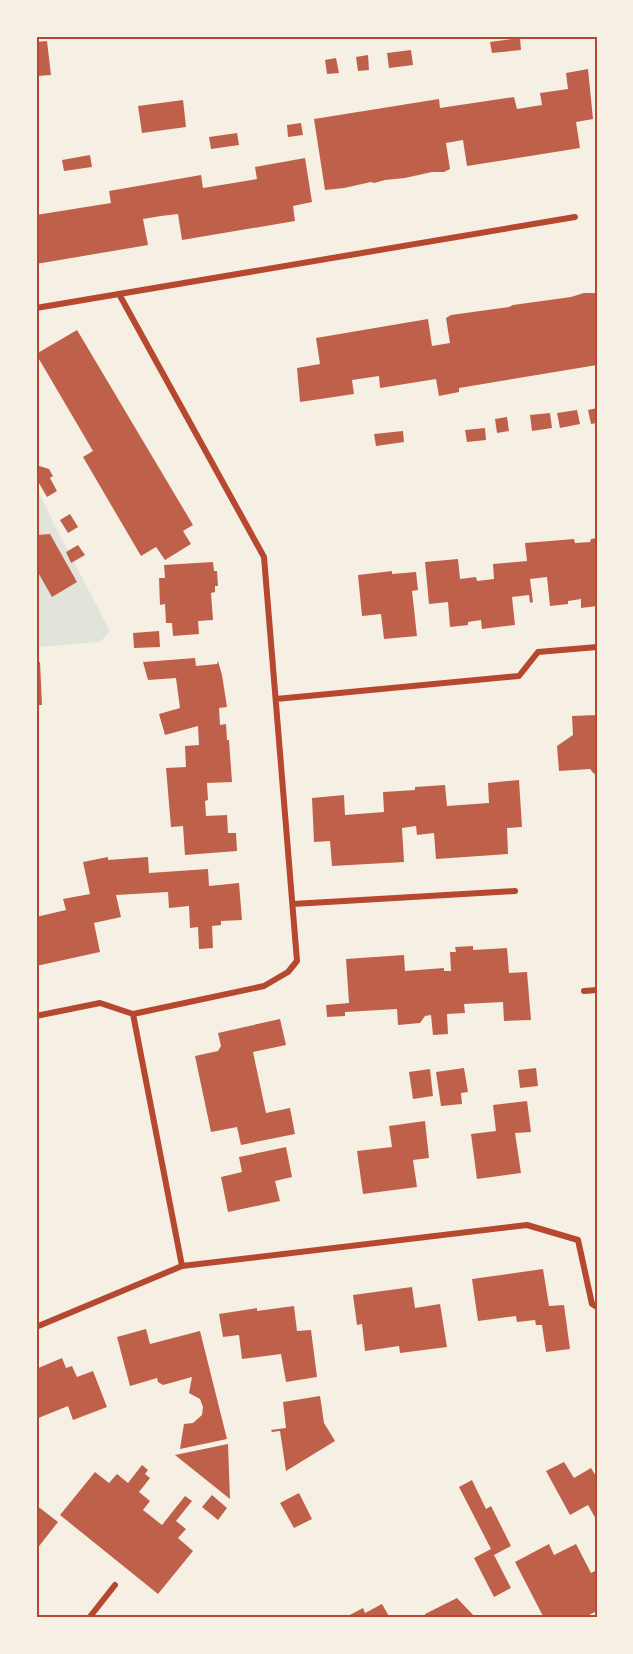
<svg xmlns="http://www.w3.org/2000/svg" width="633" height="1654" font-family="'Space Grotesk',sans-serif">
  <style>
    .green { fill: #e2e4dc }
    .building { fill: #bf614a }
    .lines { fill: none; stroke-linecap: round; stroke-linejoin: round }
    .minor { stroke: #b5482f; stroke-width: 6 }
    .neatline { fill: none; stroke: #b5482f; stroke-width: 2 }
  </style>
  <rect width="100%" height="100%" fill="#f6efe4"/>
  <path class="green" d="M36,486L57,530L110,631L100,642L36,647Z"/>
  <path class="building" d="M520,38L521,50L492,53L490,42Z
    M47,41L51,75L36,76V42Z
    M411,50L413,65L389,68L387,53Z
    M368,55L369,70L358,71L356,57Z
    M336,58L339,73L327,74L325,60Z
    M588,69L593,119L576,122L580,148L467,166L463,140L446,143L450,169L444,172H432L405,178L385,180L374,183L371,182L344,188L325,190L314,119L439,99L440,108L514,97L517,109L542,105L540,93L568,89L566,73Z
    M183,100L186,127L142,133L138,106Z
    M301,123L303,135L288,137L287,125Z
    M237,133L239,145L211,149L209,137Z
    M90,155L92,167L64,171L62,160Z
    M305,158L312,202L293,206L295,221L182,240L178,214L161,216L143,219L148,245L36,264V215L111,203L109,191L201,175L203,188L257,179L255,167Z
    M584,293H597V365L459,388V392L439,396L436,379L380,388L379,376L352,380L354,394L300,402L297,368L320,364L316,338L428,319L432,346L450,343L446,318L451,315L509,307L513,305L571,297Z
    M77,330L193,525L183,531L191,544L165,560L156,547L141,556L83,457L93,451L36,354Z
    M597,408V423L591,424L588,410Z
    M577,410L580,424L560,428L557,413Z
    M550,413L552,428L532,431L530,415Z
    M507,417L509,431L497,433L495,419Z
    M485,428L486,440L467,442L465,430Z
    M403,431L404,442L376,446L374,434Z
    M39,466L49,469L53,476L50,478L57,491L47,497L36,478V468Z
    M70,514L78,527L68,533L60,520Z
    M50,534L77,582L52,597L36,569V535Z
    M597,538V606L581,608V599L568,601V604L550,606L547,577L530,579L533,602L530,603L529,595L512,597L515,625L482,629L481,620L468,622V625L450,627L448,602L429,604L425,562L458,559L460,579L476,577L477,581L494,579L493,564L527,561L525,543L574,539L575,543L590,542L591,539Z
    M78,545L85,555L71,563L66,552Z
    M213,562L214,571H217L218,586H215V592L211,593L213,620L198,621L199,634L173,636L172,623H166L165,604L160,605L159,578H165L164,565Z
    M392,571V574L416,572L418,590L412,591L417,636L384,639L381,614L362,616L358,575Z
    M159,631L160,647L134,648L133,633Z
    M195,658L196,666L217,664L218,661L222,675L227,707L219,708L220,725L226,724L227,740H229L232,782L207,783L208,800L205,801L206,816L227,815L228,833H236L237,851L185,855L183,826L171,827L166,768L186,767L185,746L199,745L198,726L165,735L159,714L180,708L176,678L148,680L143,662Z
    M36,662H40L42,705H36Z
    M597,715V772L594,774L590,769L559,771L557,746L573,735L572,716Z
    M519,780L522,827L507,828L508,854L436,859L434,833L417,835L416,826L402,828L404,862L332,866L330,841L314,842L312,798L344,795L345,815L384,812L383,792L415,790V787L445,785L447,806L489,803L488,783Z
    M108,857V860L148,857L149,873L208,869L209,886L239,883L242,920L221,921V925L212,926L213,948L199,949L198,927L190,928L189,906L169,908L168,892L116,895L121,917L94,923L100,952L36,966V917L66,910L63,899L90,894L83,862Z
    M473,946V950L507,948L509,973L527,972L531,1020L504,1021L503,1002L464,1004L465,1013L447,1014L448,1034L433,1035L431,1015L425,1016L420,1023L398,1025L397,1009L345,1012V1016L327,1017L326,1005L349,1003L346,959L404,955L405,971L444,968V971H451L450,952H456L455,947Z
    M280,1019L286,1045L253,1052L266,1113L290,1108L295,1134L241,1145L237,1127L211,1132L195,1056L218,1051L221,1046L218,1033Z
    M464,1068L468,1092L461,1093L462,1104L441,1106L436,1072Z
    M536,1068L538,1086L520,1088L518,1070Z
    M430,1069L433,1096L413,1099L409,1072Z
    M527,1101L531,1132L515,1133L521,1173L477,1179L471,1134L496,1131L493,1105Z
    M425,1121L429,1158L413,1160L417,1187L363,1194L357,1151L392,1147L389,1126Z
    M286,1147L292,1177L275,1181L280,1201L228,1212L221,1177L242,1172L239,1157Z
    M543,1269L549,1306L564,1305L570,1349L546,1352L542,1325H536L535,1320L517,1322L516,1316L478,1321L472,1279Z
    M412,1287L415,1308L440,1304L447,1347L400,1353L399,1346L365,1351L362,1324L357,1325L353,1295Z
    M294,1306L297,1331L311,1330L317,1377L286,1382L281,1354L242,1359L239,1335L223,1337L219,1314L257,1308V1311Z
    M146,1329L150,1344L200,1331L227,1439L180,1449L184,1424L193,1423L202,1415L203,1407L200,1399L189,1393L192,1377L163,1385L158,1382L157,1378L130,1386L117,1337Z
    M62,1358L66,1368L72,1366L77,1377L93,1371L107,1407L73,1420L68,1406L36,1419V1369Z
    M320,1396L324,1423L335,1441L286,1471L280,1431L272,1432L271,1430L286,1428L283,1402Z
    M228,1444L230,1499L175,1455Z
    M564,1462L574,1478L591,1468L597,1478V1521L588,1505L570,1515L546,1471Z
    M142,1465L148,1470L145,1474L150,1478L139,1492L150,1501L143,1510L162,1525L185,1496L192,1501L176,1521L186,1529L178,1538L193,1551L158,1594L60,1515L95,1472L109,1483L117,1474L128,1483Z
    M472,1480L486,1509L491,1506L511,1546L494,1555L511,1588L494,1597L474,1558L491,1549L459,1487Z
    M299,1493L312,1519L294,1528L280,1503Z
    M212,1495L227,1508L218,1520L202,1507Z
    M36,1505L58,1522L36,1550Z
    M549,1544L554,1555L576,1544L591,1573L597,1570V1611L583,1618H544L515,1562Z
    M457,1598L476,1618H426L425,1614Z
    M382,1604L390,1618H344L363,1608L365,1613Z"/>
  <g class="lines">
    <path class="minor" d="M36,308L575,217
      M276,699L519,676L538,652L597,647
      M293,904L515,891
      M584,991L597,990
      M133,1014L182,1266
      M36,1016L100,1003L133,1014L264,986L288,972L297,961L264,557L119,294
      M36,1327L182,1266L527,1225L578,1240L592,1304L597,1307
      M89,1618L115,1585"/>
  </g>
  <rect width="633" height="1654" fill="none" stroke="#f6efe4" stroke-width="75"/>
  <rect x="38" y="38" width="558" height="1578" class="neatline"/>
</svg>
